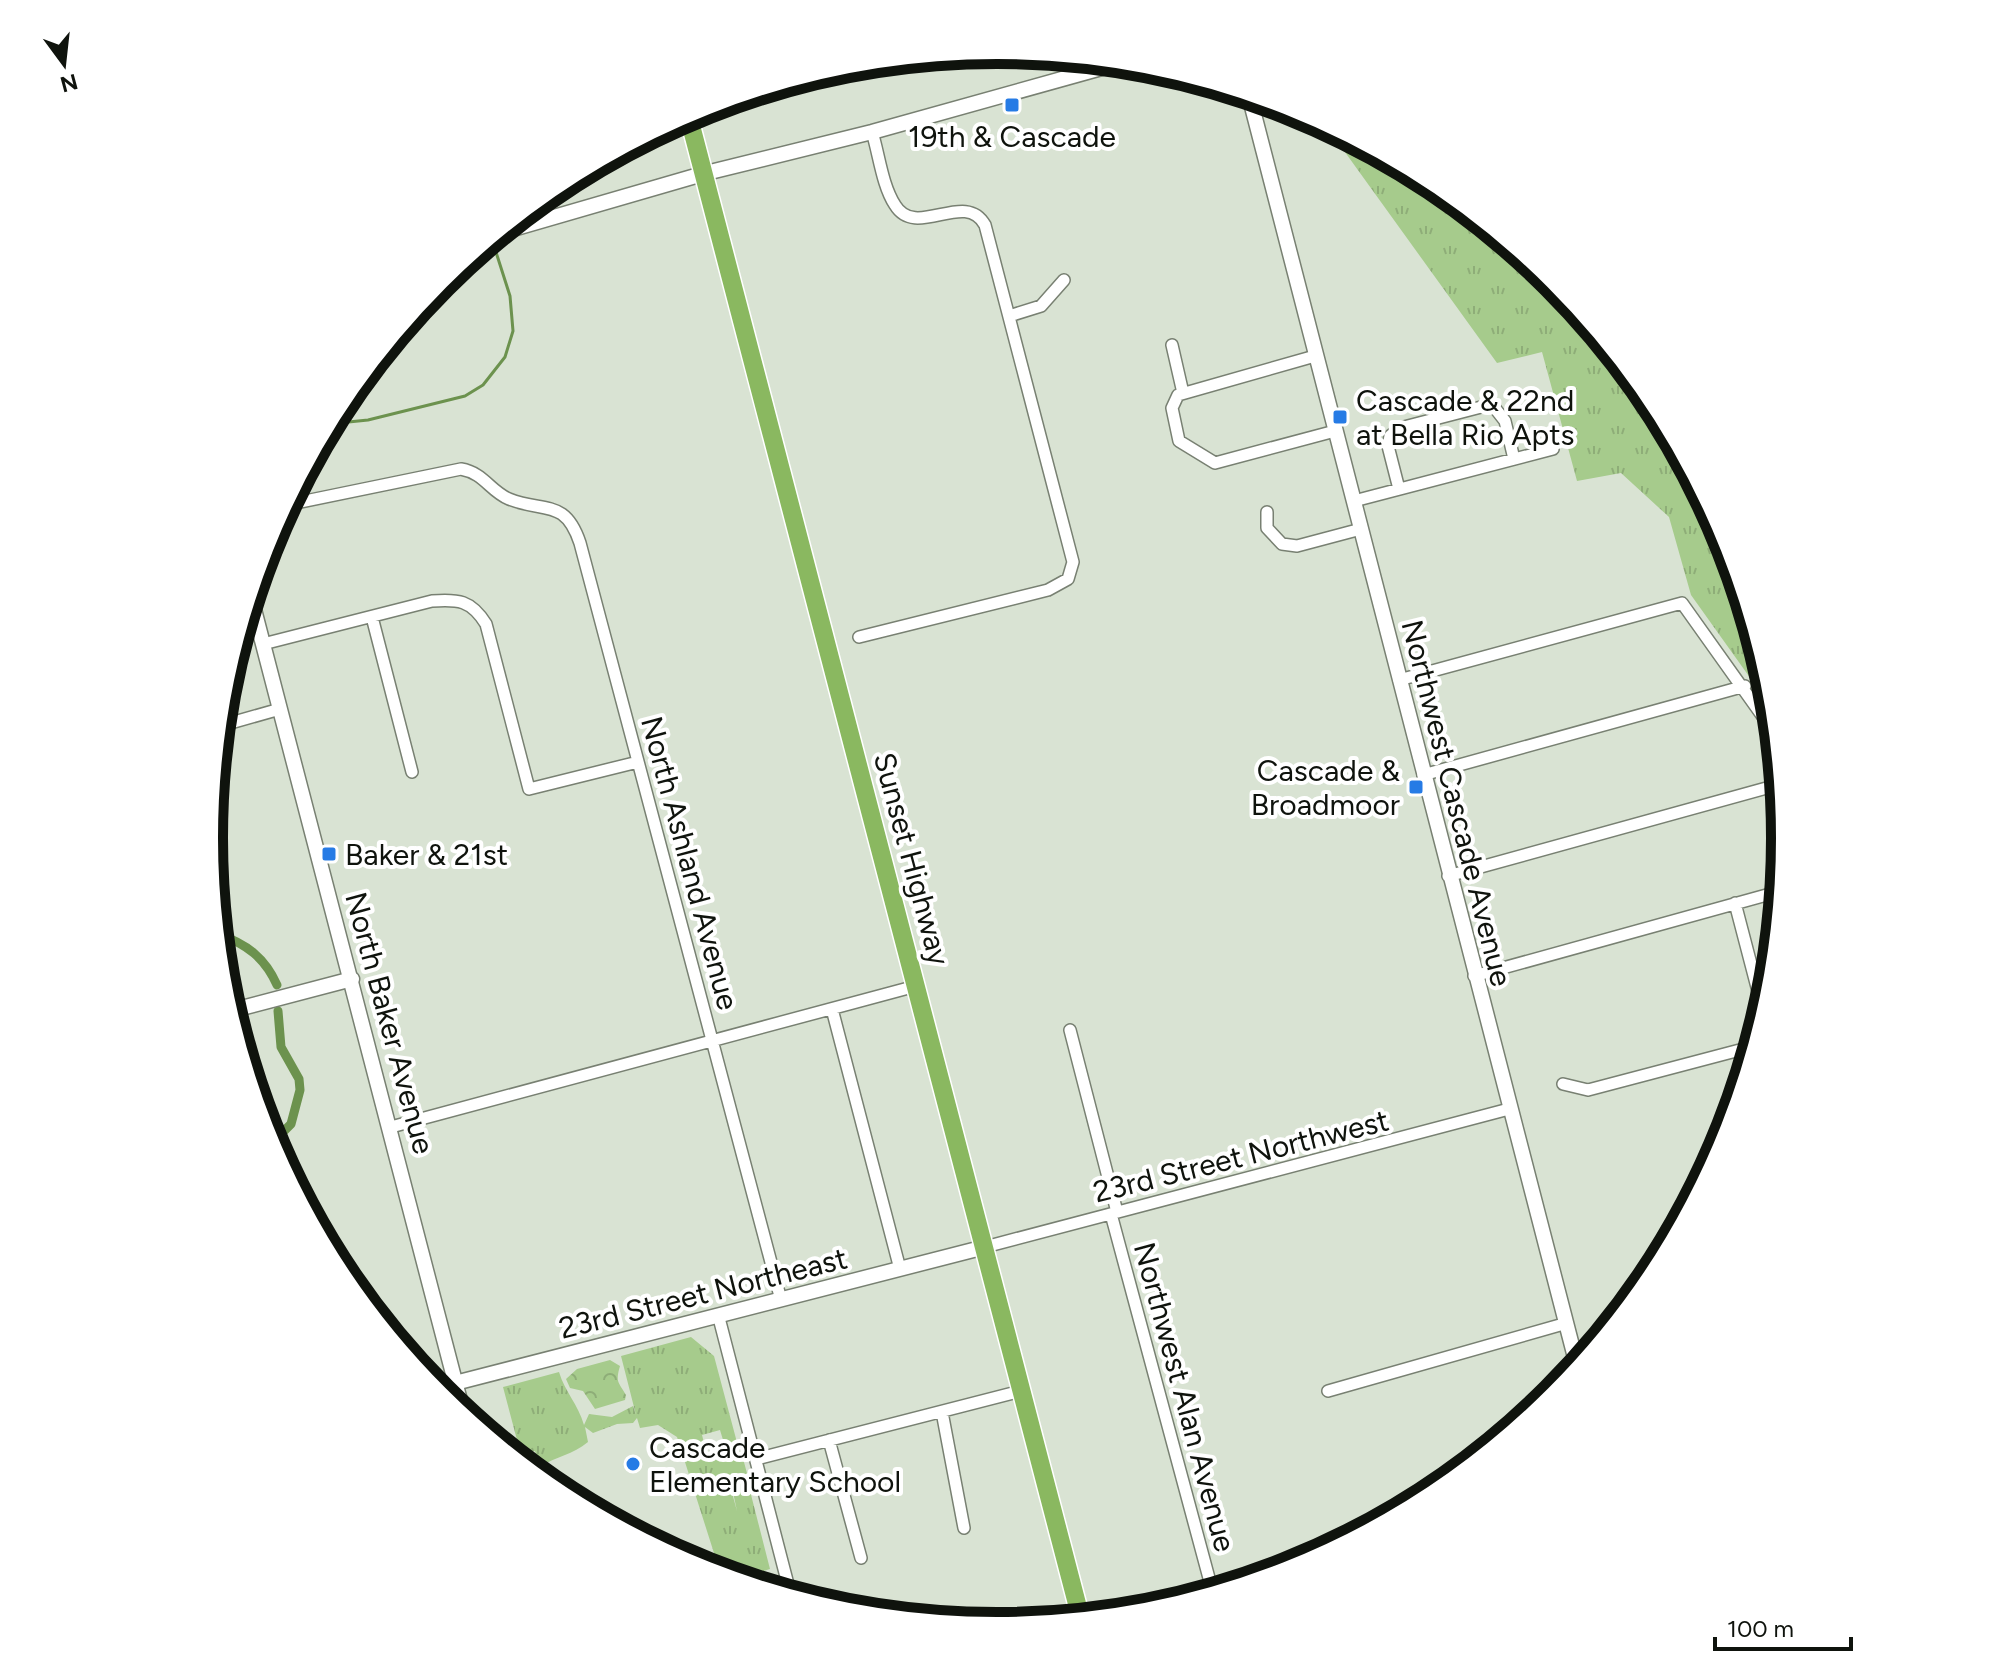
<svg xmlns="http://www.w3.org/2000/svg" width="1995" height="1677" font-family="Figtree,sans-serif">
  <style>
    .forest { fill: url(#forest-crowns) }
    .park { fill: url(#park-tufts) }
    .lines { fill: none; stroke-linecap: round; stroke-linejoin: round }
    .stream { stroke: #6c924e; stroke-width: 3 }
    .canal { stroke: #6c924e; stroke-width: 9 }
    .minor-casing { stroke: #788072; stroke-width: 14 }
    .tertiary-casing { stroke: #788072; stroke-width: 17 }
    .secondary-casing { stroke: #788072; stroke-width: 17 }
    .trunk-casing { stroke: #fff; stroke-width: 21 }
    .minor { stroke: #fff; stroke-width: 11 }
    .tertiary { stroke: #fff; stroke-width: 14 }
    .secondary { stroke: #fff; stroke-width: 14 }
    .trunk { stroke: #8ab860; stroke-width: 18 }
    .poi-dot { fill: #267be5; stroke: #fff; stroke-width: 3 }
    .labels { text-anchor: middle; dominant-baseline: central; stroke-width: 8; stroke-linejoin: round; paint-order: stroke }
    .poi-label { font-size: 30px; fill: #0f130d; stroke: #fff; text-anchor: start }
    .street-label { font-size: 30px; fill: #0f130d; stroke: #fff }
    .rim { fill: none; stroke: #0f130d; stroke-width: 10 }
  </style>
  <defs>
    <pattern id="forest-crowns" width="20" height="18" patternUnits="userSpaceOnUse" patternTransform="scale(2)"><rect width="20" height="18" fill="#a6cb8c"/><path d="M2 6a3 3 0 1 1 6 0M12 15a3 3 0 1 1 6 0" fill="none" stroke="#8ead78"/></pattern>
    <pattern id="park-tufts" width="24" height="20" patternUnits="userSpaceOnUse" patternTransform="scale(2)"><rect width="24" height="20" fill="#a6cb8c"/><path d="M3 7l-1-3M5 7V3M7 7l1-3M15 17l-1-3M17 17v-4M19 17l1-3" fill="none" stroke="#8ead78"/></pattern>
  </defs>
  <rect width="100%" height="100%" fill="#d9e3d3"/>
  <path class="forest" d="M610,1360L620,1366C615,1383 619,1382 626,1395L625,1400L595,1409L583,1391L570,1388L566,1379L577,1369Z"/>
  <path class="park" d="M1324,123L1436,183L1555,281L1653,401L1726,537L1771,685L1773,710L1691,595L1669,517L1621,473L1577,481L1542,352L1497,363Z
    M691,1337L714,1356L739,1450L727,1453L720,1430L702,1435L708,1459L741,1451L748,1477L729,1482L737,1511L731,1483L747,1479L770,1569L737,1579L721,1575L677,1437L658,1425L640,1428L637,1418L633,1423L617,1424L593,1433L585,1427L588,1442C573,1455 556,1456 540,1467L535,1451L521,1455L503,1387L559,1372C565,1392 578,1404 584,1425L589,1414L612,1417L633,1406L636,1415L621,1356Z"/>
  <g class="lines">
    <path class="stream" d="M329,424L368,420L465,396L483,385L505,357L513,331L510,296L495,249"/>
    <path class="canal" d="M218,934C247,944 265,958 277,985
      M271,1144L291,1124L300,1090L299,1079L281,1047L278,1011"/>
    <g class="minor-casing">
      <path id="minor" d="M1009,316L1041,306L1064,280
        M1172,345L1183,393
        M1315,356L1178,395L1172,408L1179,441L1215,463L1335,431
        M1399,489L1388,446L1390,436L1400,428L1485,406L1494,407L1505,421L1514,459
        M1354,501L1553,449
        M286,505L461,469C484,473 490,491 509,499C544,513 565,498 580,543L781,1300
        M1267,512V528L1282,544L1297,546L1361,529
        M372,617L412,772
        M859,637L1048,590L1068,579L1073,562L985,225C965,189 916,240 895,205C882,185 879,154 872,132
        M263,644L432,601C458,599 471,600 486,624L529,789L638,762
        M1399,680L1682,603L1776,735
        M220,726L280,709
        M1423,775L1745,686
        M1448,876L1781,784
        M1735,903L1764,1014
        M1474,976L1781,891
        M832,1009L900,1269
        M1070,1030L1117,1212
        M1563,1084L1588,1090L1755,1046
        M391,1127L916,986
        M1111,1214L1213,1593
        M985,1247L1509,1109
        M719,1318L791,1596
        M434,1389L455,1383
        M1328,1391L1567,1323
        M942,1412L964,1528
        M829,1440L861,1558
        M756,1459L1021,1391"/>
    </g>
    <g class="tertiary-casing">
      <path id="tertiary" d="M1249,95L1578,1369
        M499,233L706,173L872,132L1123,62
        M230,1011L352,979
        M455,1383L985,1247"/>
    </g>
    <g class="secondary-casing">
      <path id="secondary" d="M251,598L464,1416"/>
    </g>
    <g class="trunk-casing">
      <path id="trunk" d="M688,114L1081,1619"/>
    </g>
    <use href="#minor" class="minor"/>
    <use href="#tertiary" class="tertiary"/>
    <use href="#secondary" class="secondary"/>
    <use href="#trunk" class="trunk"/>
  </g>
  <g class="poi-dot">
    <rect x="1004" y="97" width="16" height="16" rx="4"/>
    <rect x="1332" y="409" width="16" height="16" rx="4"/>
    <rect x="1408" y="779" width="16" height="16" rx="4"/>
    <rect x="321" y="846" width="16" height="16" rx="4"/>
    <circle cx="633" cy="1464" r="8"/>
  </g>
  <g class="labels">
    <g class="poi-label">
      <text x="1012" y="136" text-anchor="middle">19th &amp; Cascade</text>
      <text x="1356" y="400">Cascade &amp; 22nd<tspan x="1356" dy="34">at Bella Rio Apts</tspan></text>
      <text x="1400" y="770" text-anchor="end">Cascade &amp;<tspan x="1400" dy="34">Broadmoor</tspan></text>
      <text x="345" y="854">Baker &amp; 21st</text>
      <text x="649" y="1447">Cascade<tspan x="649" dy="34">Elementary School</tspan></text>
    </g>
    <g class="street-label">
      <text transform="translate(1457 803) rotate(76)">Northwest Cascade Avenue</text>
      <text transform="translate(912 859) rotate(75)">Sunset Highway</text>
      <text transform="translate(690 863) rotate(75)">North Ashland Avenue</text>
      <text transform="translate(390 1023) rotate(75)">North Baker Avenue</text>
      <text transform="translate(1241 1156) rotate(-14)">23rd Street Northwest</text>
      <text transform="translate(703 1293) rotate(-14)">23rd Street Northeast</text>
      <text transform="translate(1185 1397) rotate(75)">Northwest Alan Avenue</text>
    </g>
  </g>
  <path d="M0 0H1995V1677H0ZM223 838a774 774 0 1 1 1548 0a774 774 0 1 1-1548 0Z" fill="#fff" fill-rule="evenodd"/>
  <path class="rim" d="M223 838a774 774 0 1 1 1548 0a774 774 0 1 1-1548 0Z"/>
  <g transform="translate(64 64) rotate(165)" stroke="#ffffff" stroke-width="6" paint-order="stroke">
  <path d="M0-6L14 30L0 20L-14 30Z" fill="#0f130d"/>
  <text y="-12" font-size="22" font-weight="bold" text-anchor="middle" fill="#0f130d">N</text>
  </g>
  <path d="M1715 1637v12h136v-12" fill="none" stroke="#0f130d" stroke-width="4"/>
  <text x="1727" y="1637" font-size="24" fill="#0f130d" stroke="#ffffff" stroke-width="6" paint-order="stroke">100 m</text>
</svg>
